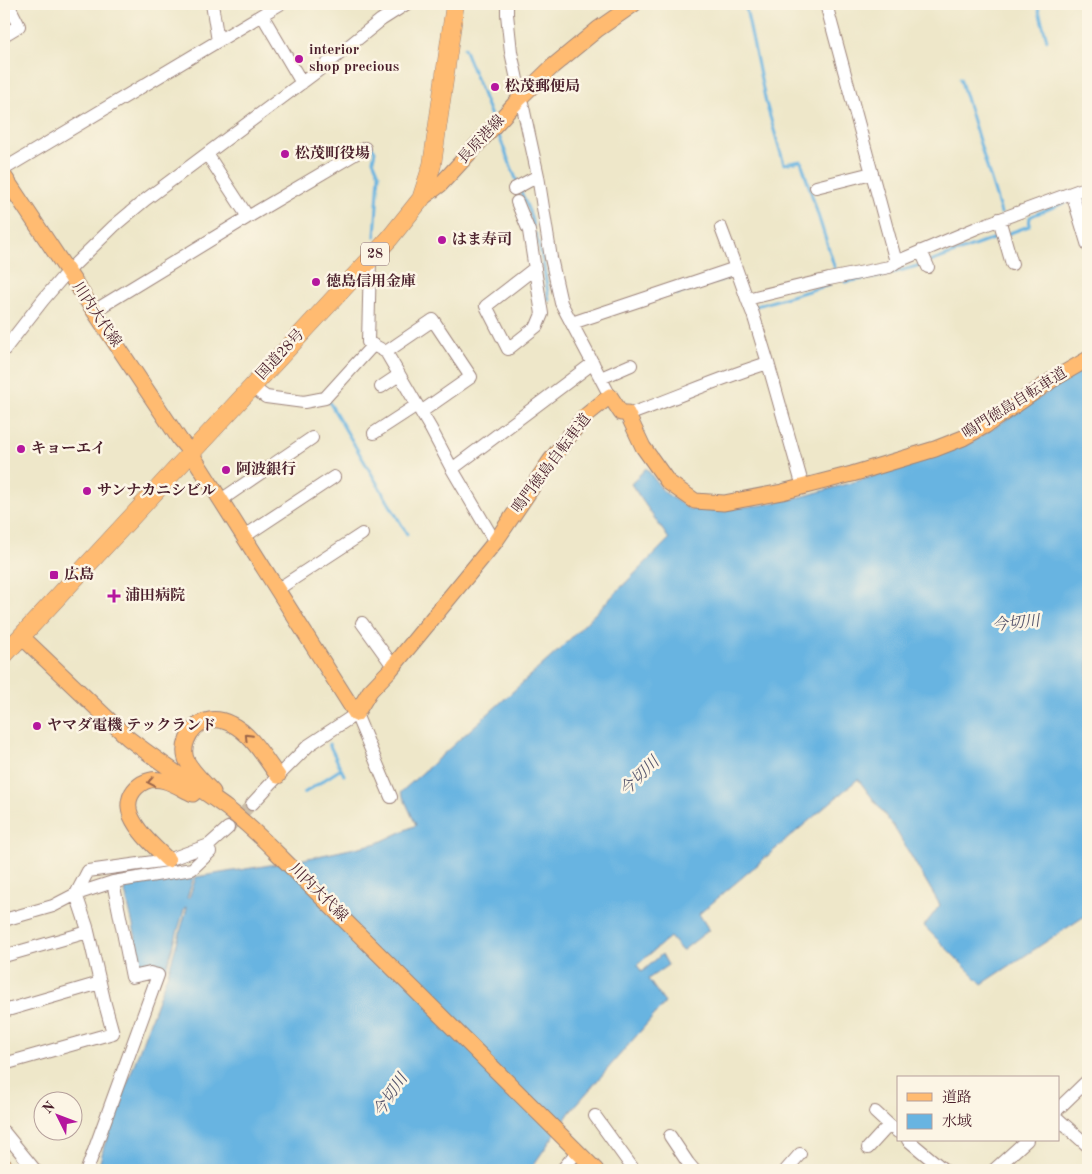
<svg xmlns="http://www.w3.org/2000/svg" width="1092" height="1174" font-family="'Old Standard TT','Noto Serif JP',serif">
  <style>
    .water { fill: #68b4e1; stroke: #596a86 }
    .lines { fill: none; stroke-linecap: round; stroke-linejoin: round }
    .stream { stroke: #68b4e1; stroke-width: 3 }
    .minor-tunnel { stroke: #cdbfa9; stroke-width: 12; stroke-dasharray: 12 6; stroke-linecap: butt }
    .minor-casing { stroke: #9c837a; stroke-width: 14 }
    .major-casing { stroke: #9c837a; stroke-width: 17 }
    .highway-casing { stroke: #9c837a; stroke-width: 19 }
    .minor { stroke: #fff; stroke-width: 12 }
    .major { stroke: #ffbb71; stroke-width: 15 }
    .highway { stroke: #ffbb71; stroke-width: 18 }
    .oneway { stroke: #9b654a }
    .poi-dot { fill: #b5179e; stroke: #fcf5e5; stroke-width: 2 }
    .labels { text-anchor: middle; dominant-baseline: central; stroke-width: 5; stroke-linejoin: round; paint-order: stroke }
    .shield { fill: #fcf5e5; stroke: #7f5f63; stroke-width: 1 }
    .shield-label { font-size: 14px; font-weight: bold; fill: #4a1f2b }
    .poi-label { font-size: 15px; font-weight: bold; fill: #4a1f2b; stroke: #fcf5e5; text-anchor: start }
    .street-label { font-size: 15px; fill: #4a1f2b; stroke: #fcf5e5 }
    .water-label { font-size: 16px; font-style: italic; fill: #54536b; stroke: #fcf5e5 }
  </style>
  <rect width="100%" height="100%" fill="#fcf5e5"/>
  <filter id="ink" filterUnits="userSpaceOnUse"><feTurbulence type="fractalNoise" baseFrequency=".02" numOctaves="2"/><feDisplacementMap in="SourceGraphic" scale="10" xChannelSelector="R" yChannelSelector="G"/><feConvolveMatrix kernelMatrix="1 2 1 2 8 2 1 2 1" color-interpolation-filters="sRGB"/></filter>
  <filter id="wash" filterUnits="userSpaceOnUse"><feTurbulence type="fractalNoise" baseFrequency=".0096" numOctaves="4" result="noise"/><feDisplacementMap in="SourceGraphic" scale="20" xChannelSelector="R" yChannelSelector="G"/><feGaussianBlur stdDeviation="1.12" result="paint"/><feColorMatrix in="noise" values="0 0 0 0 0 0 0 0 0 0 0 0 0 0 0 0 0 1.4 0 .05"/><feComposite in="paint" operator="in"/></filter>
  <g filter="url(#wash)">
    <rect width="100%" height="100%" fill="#eee7c9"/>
    <path class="water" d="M1088,369V914L982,984L924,926L940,905L894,827L858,779L699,914L709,930L682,951L670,937L637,965L642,972L662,954L668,965L648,979L665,1003L570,1112L530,1170H98L104,1146L169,970L187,908L185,907L166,969L135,971L129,945L136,938L123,883L194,876L187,898H189L196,877L295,861L378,843L416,825L401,792L559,650L669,539L631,484L646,468L664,492L689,509L714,510L762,505L801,497L871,477L969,444L1076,374Z"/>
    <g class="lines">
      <path class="stream" d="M745,4L766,103L784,164L801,161L837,275
        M1037,4L1047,40
        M464,48L493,121
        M960,78L1001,213
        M497,131L518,184
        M371,145L375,151L373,160L379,174L375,237
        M520,189L531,216L533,226
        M1077,198L1088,194
        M536,234L543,262L549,300
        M1007,234L1029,226L1030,217L1036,214L1071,200
        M930,262L1001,236
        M845,282L882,276L924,264
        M677,294L733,276L734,278
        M753,307L829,285
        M328,400L407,534
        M329,744L344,775
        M304,793L341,769"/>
    </g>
  </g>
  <g filter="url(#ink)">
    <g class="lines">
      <path class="minor-tunnel" d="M228,828L252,804"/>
      <g class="minor-casing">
        <path id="minor" d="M212,4L218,41
          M507,4V14L511,52L538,176L551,258L561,303L610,396
          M826,4L896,262
          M262,15L302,83
          M4,35L19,26L8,4
          M207,154L248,217
          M4,169L280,4
          M816,187L872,173
          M514,189L538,176
          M1072,193L1088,246
          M517,202L529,231L542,314L537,326L508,349L486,306L535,268
          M999,219L1012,264
          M721,228L736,268
          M921,251L928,267
          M370,259L368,342L386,352L431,429L452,469L495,542
          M94,311L248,217L365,148
          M572,323L736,268L747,299
          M4,350L43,300L67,272L114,226L145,200L323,67L381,20L406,4
          M386,352L433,320L471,377L421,412
          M768,363L803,487
          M601,378L631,365
          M252,387L266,397L304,402L325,398L373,345
          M381,387L399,375
          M627,413H633C678,397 722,377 768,363L753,314L747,299L829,279L889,267L896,262L979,227L1088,187
          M374,433L417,405
          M452,469L593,363
          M221,500L312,438
          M245,536L334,477
          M278,589L362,534
          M362,623L393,666
          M252,804L278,776L309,745L356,714L391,797
          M113,882L192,869L210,852
          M4,920L53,906L76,894L113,882L132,977L150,973L158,975L87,1170
          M4,956L88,932
          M4,1011L100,983
          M4,1064L113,1033L105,1004L87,927L76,894L88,871L168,860L209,845L228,828
          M1058,1109L1088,1080
          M875,1112L889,1125
          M595,1116L634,1170
          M1058,1119L1088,1146
          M4,1132L35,1170
          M670,1136L688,1163L694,1170
          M908,1140L944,1170
          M868,1148L889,1125L898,1132
          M562,1170L577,1152
          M786,1170L800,1154
          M994,1170L1027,1140"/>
      </g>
      <g class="major-casing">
        <path id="major" d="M4,176L180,440L191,453L356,714L370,691L391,669L495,542L550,461L584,417L610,396L621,413H627L643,447L668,482L695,501L724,503L782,492L852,474L935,449L963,438L985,426L1052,380L1088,359
          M421,199L440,185L520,98L553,66L598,29L634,4
          M21,636L128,738C160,763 195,785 228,809C246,823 263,839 279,855L596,1170
          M213,792C204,782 191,771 186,759C184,753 185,745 187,740C195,720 213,715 231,724C251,733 265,759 278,776
          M168,860C155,847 139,834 131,816C122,794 143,774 165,781C175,784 184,790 193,794"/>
      </g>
      <g class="highway-casing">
        <path id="highway" d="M4,655L389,239L421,199L432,165L455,4
          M4,1167L7,1170"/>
      </g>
      <use href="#minor" class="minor"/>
      <use href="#major" class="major"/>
      <use href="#highway" class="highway"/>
    </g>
    <defs><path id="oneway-chevron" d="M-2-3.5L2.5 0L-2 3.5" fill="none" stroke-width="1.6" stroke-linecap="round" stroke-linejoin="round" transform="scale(1.25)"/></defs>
    <g class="oneway">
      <use href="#oneway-chevron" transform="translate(248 737) rotate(-134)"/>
      <use href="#oneway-chevron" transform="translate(151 782) rotate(170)"/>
    </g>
  </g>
  <g class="poi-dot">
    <circle cx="299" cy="59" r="5"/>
    <circle cx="495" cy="87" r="5"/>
    <circle cx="285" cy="154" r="5"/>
    <circle cx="442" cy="240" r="5"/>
    <circle cx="316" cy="282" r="5"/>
    <circle cx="21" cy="449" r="5"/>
    <circle cx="226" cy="470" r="5"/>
    <circle cx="87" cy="491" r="5"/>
    <rect x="49" y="570" width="10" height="10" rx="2.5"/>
    <path d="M111.5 588.5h5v5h5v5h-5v5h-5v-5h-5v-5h5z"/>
    <circle cx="37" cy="726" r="5"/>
  </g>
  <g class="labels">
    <rect class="shield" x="361" y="242.5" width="28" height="23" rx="4"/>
    <g class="shield-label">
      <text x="375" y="254">28</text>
    </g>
    <g class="poi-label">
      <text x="309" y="50">interior<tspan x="309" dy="17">shop precious</tspan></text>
      <text x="505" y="87">松茂郵便局</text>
      <text x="295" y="154">松茂町役場</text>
      <text x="452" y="240">はま寿司</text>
      <text x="326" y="282">徳島信用金庫</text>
      <text x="31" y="449">キョーエイ</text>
      <text x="236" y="470">阿波銀行</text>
      <text x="97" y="491">サンナカニシビル</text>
      <text x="64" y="575">広島</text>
      <text x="125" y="596">浦田病院</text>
      <text x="47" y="726">ヤマダ電機 テックランド</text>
    </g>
    <g class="street-label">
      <text transform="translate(482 140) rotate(-47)">長原港線</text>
      <text transform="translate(96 315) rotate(56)">川内大代線</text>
      <text transform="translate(281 355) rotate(-47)">国道28号</text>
      <text transform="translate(1015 404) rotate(-32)">鳴門徳島自転車道</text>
      <text transform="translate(552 464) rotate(-53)">鳴門徳島自転車道</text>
      <text transform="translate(318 893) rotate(45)">川内大代線</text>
    </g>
    <g class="water-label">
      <text transform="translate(1016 624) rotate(-6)">今切川</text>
      <text transform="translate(640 777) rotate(-45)">今切川</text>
      <text transform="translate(391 1096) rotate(-56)">今切川</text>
    </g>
  </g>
  <rect width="1092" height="1174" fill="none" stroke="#fcf5e5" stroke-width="20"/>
  <rect x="897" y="1076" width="162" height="65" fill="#fcf5e5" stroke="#b59f9b"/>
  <rect x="907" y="1093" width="25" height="8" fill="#ffbb71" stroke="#b59f9b"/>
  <text x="942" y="1102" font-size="15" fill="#4a1f2b">道路</text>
  <rect x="907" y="1114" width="25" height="15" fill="#68b4e1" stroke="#b59f9b"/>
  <text x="942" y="1126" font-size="15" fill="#4a1f2b">水域</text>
  <g transform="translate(58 1116) rotate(312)"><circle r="24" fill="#fcf5e5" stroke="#b59f9b"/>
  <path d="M0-4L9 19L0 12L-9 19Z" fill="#b5179e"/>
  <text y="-8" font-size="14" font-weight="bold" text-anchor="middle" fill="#4a1f2b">N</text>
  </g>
</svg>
